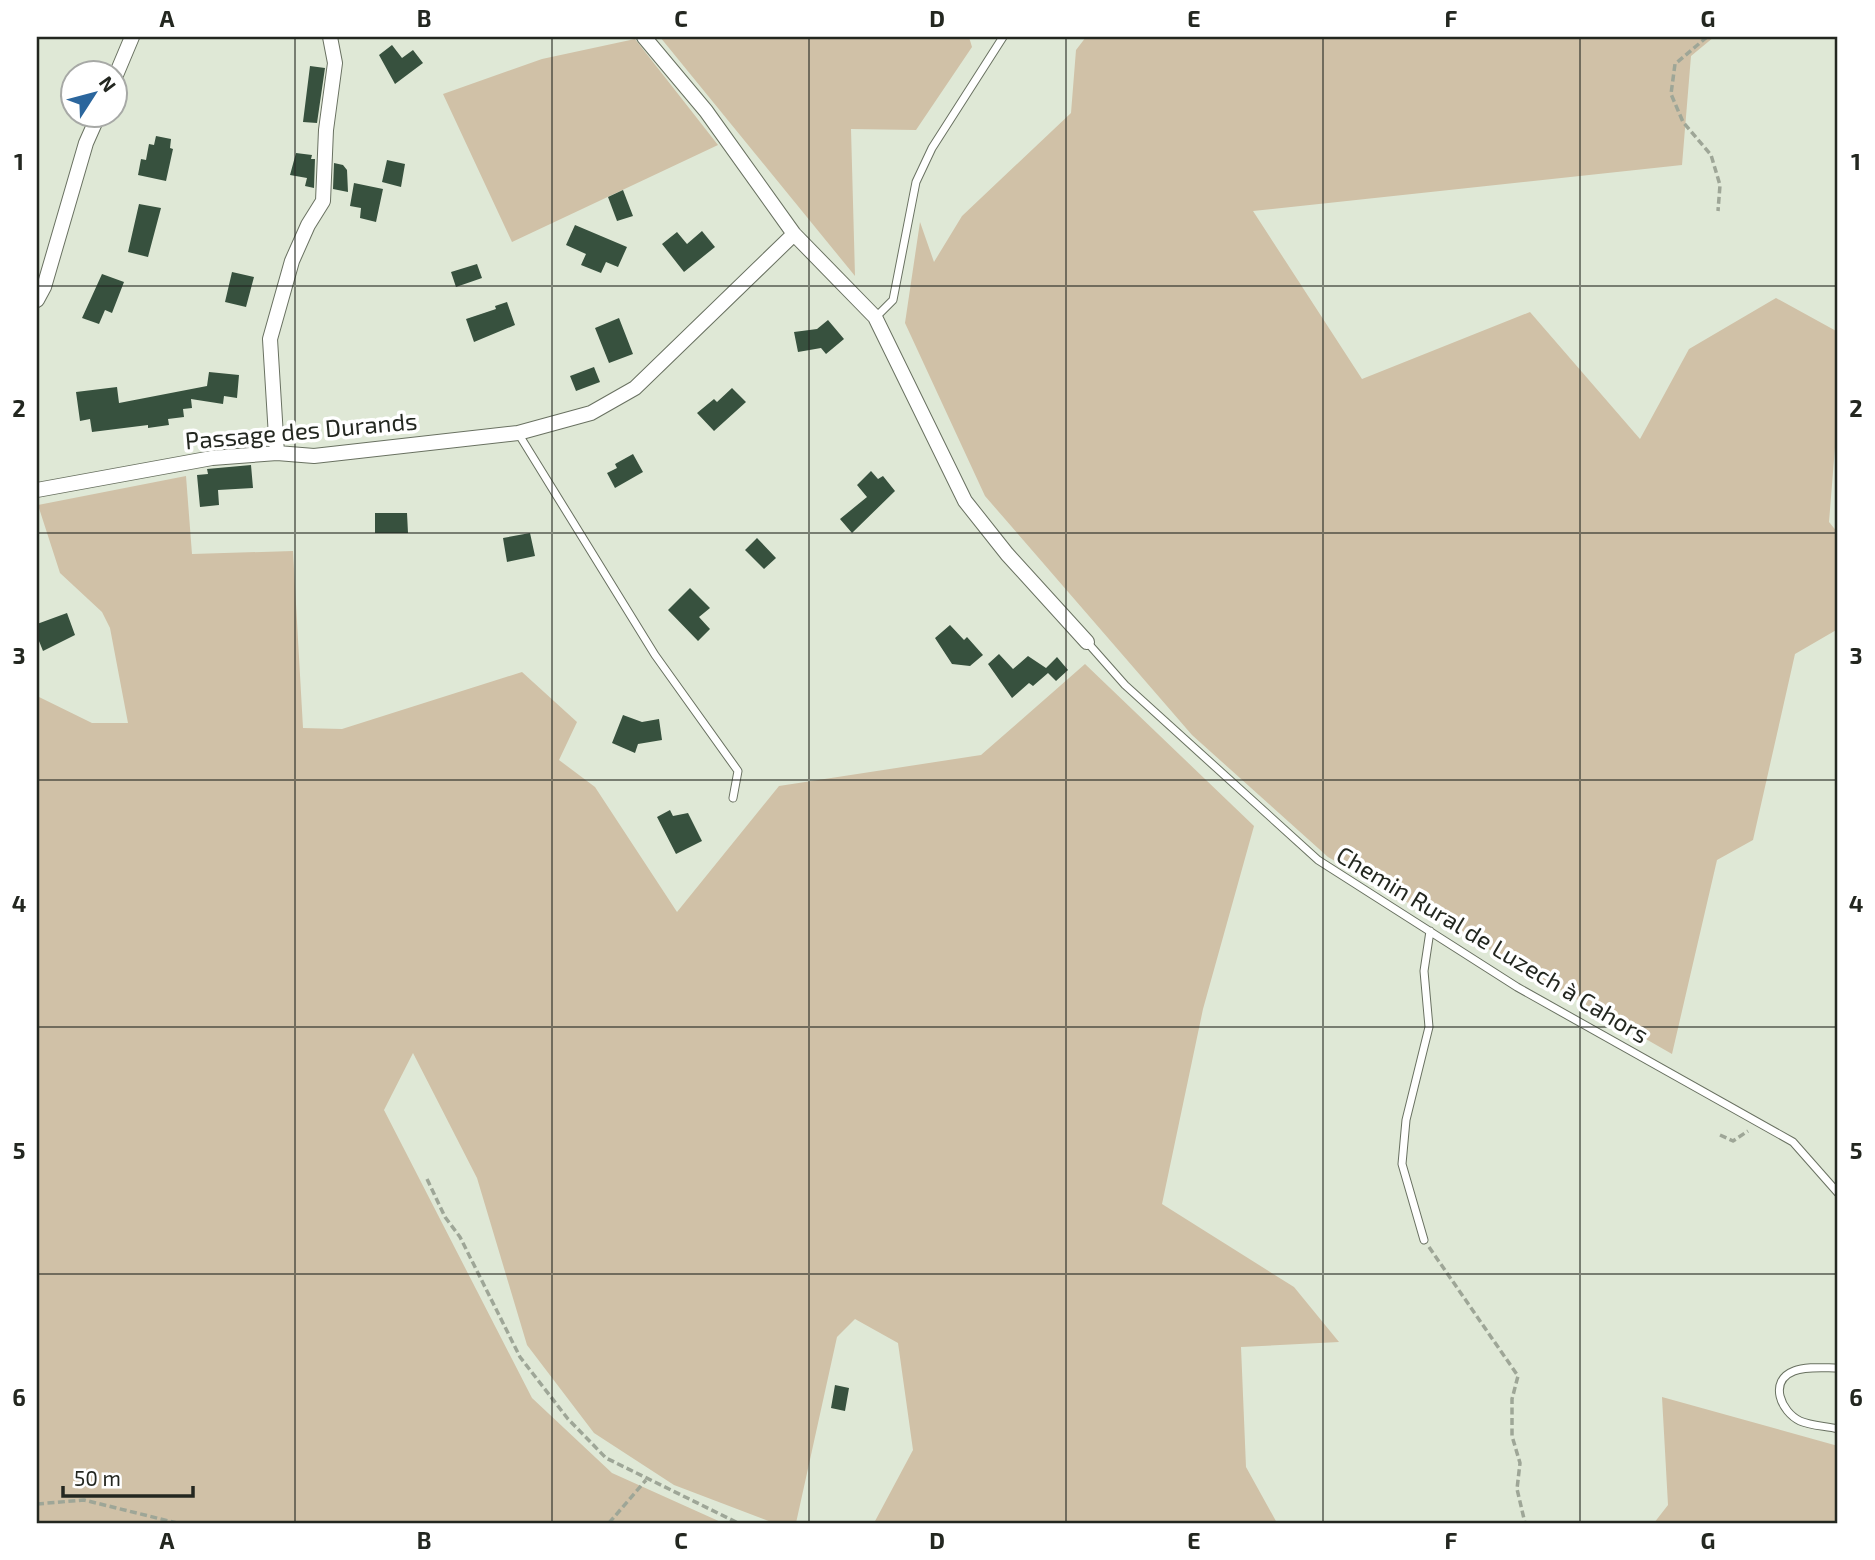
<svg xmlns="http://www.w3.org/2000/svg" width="1875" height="1560" font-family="'Exo 2',sans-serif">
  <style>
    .green { fill: #d0c1a7 }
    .building { fill: #37513e }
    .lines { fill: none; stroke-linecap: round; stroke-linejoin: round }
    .service-casing { stroke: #697161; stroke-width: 9 }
    .minor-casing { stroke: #697161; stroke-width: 16 }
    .path { stroke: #9ea697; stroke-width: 3.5; stroke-dasharray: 7 3.5; stroke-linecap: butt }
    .service { stroke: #fff; stroke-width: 7 }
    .minor { stroke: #fff; stroke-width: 14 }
    .grid { fill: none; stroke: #232720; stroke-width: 2; stroke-opacity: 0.55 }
    .labels { text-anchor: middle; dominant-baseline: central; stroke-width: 7; stroke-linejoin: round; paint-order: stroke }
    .street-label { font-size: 24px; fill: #232720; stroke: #fff }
    .neatline { fill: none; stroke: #232720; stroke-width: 2.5 }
    .grid-label { font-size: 23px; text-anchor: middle; font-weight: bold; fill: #232720 }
  </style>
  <rect width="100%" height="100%" fill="#dfe8d6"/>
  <path class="green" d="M660,37H969L972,47L916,130L851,129L855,276Z
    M1086,37H1714L1691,56L1682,165L1253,211L1362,379L1530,312L1640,439L1689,349L1776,298L1838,332V410L1829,522L1838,533V629L1795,654L1753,840L1717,860L1672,1054L1328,857L1192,735L985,496L905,323L920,222L934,262L962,216L1071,113L1076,50Z
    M635,39L718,145L512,242L443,94L542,59Z
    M186,476L192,554L293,551L303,728L342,729L522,672L577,722L559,760L595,787L677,912L779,786L981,755L1085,664L1254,826L1203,1009L1162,1204L1294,1287L1339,1342L1241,1347L1246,1467L1277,1523H874L913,1450L898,1343L855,1319L837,1337L796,1523H774L674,1485L594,1433L527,1345L477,1178L413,1053L384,1110L532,1398L612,1473L723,1523H37V696L92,723H128L110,628L102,612L60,573L38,505Z
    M1662,1397L1838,1446V1523H1654L1668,1505Z"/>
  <path class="building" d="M392,45L402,58L413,50L423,63L395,84L379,55Z
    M310,66L325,68L317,123L303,122Z
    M156,136L171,139L170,148L173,149L166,181L138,175L141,159L146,160L149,144L154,145Z
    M296,153L312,155L311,159H315L314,188L305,186L307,178L290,175Z
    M387,160L405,164L401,187L382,182Z
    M334,163L343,165L347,170L348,192L333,189Z
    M354,183L383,189L376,222L360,218L361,208L350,206Z
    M623,190L633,216L617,221L608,197Z
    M139,204L161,208L148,257L128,252Z
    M575,225L627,247L618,267L606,262L601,273L581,265L586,254L566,245Z
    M702,231L715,247L684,272L662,244L677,232L687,244Z
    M477,264L482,278L456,287L451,272Z
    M232,272L254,277L246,307L225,302Z
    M102,274L124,282L112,313L105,310L99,324L82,318Z
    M507,302L515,325L474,342L466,319L496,309L495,306Z
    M619,318L633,354L609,363L595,328Z
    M828,320L844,339L826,354L821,348L798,352L794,332L817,329Z
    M594,367L600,382L576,391L570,376Z
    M209,372L239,375L237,398L224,396L223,404L191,399L192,408L183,409L184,417L168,419L169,425L148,428V425L92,432L90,419L80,421L76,392L117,387L119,403L207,386Z
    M732,388L746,402L714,431L697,413L714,399L717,402Z
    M633,454L643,472L615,488L607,473L617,468L615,464Z
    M251,465L253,488L218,490L219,505L200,507L197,475L208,474L207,469Z
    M871,471L878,479L883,476L895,491L852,533L840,519L867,497L857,485Z
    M375,513H407L408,533H375Z
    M530,533L535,556L507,562L503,538Z
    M757,538L776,558L764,569L745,550Z
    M690,588L710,608L699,617L710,629L698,641L668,610Z
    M67,613L75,635L43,651L37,636V624Z
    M950,625L964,640L967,637L983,655L970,666L952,664L935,638Z
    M999,654L1013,669L1028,656L1046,668L1057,657L1068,670L1056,681L1048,673L1033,686L1029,683L1012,698L988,664Z
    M623,715L642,722L659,719L662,740L638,744L635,753L612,743Z
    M670,810L673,816L688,813L702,841L676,854L657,817Z
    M835,1385L849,1388L845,1411L831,1408Z"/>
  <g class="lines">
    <g class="service-casing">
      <path id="service" d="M876,317L893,300L916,182L932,148L1003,37
        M518,433L655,655L738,771L733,798
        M1087,642L1125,685L1318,860L1517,987L1793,1142L1838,1193
        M1424,1240L1402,1164L1406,1120L1429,1027L1424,971L1430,931
        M1838,1368C1825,1368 1806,1366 1794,1371C1768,1381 1781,1412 1800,1421C1811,1426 1827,1426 1838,1429"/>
    </g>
    <g class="minor-casing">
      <path id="minor" d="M644,37L706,111L794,234L875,317L965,501L1007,554L1087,642
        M116,75L132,37
        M37,300L44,287L86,143L98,116
        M277,453L270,339L292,261L308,225L323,201L326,130L335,63L330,37
        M37,490L212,458L277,453L314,456L518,433L591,413L635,388L794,234"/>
    </g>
    <path class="path" d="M1707,37L1675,64L1671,94L1683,122L1711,155L1720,185L1718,211
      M1720,1135L1733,1141L1748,1131
      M427,1179L445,1217L460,1237L520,1357L568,1419L606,1458L738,1523
      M1429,1247L1518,1376L1512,1399V1436L1520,1463L1517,1489L1525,1523
      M37,1504L84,1500L177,1523
      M609,1523L646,1480"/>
    <use href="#service" class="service"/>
    <use href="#minor" class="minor"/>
  </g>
  <path class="grid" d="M295,37V1523M552,37V1523M809,37V1523M1066,37V1523M1323,37V1523M1580,37V1523M37,286H1838M37,533H1838M37,780H1838M37,1027H1838M37,1274H1838"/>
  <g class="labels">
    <g class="street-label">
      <text transform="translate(301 430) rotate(-5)">Passage des Durands</text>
      <text transform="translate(1493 944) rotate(31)">Chemin Rural de Luzech à Cahors</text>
    </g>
  </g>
  <rect width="1875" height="1560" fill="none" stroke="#ffffff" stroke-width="77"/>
  <g transform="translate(94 94) rotate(54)"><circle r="33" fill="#ffffff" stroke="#a7a9a6" stroke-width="2"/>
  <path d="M0-5L12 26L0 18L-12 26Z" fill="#2b669d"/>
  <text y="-10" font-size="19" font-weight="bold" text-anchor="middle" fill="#232720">N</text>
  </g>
  <path d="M63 1486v10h130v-10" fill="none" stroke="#232720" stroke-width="3.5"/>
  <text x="74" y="1486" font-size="21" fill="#232720" stroke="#ffffff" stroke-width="5" paint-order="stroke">50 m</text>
  <rect x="38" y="38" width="1798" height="1484" class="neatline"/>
  <g class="grid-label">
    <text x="167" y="27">A</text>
    <text x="424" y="27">B</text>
    <text x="681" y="27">C</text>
    <text x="937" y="27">D</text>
    <text x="1194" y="27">E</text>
    <text x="1451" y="27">F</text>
    <text x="1708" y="27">G</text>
    <text x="19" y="170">1</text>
    <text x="1856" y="170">1</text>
    <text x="19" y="417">2</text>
    <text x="1856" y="417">2</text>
    <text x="19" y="664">3</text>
    <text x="1856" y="664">3</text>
    <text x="19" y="912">4</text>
    <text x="1856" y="912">4</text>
    <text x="19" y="1159">5</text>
    <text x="1856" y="1159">5</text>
    <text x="19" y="1406">6</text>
    <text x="1856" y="1406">6</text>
    <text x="167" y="1549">A</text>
    <text x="424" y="1549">B</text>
    <text x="681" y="1549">C</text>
    <text x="937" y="1549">D</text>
    <text x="1194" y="1549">E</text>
    <text x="1451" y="1549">F</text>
    <text x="1708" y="1549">G</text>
  </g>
</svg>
